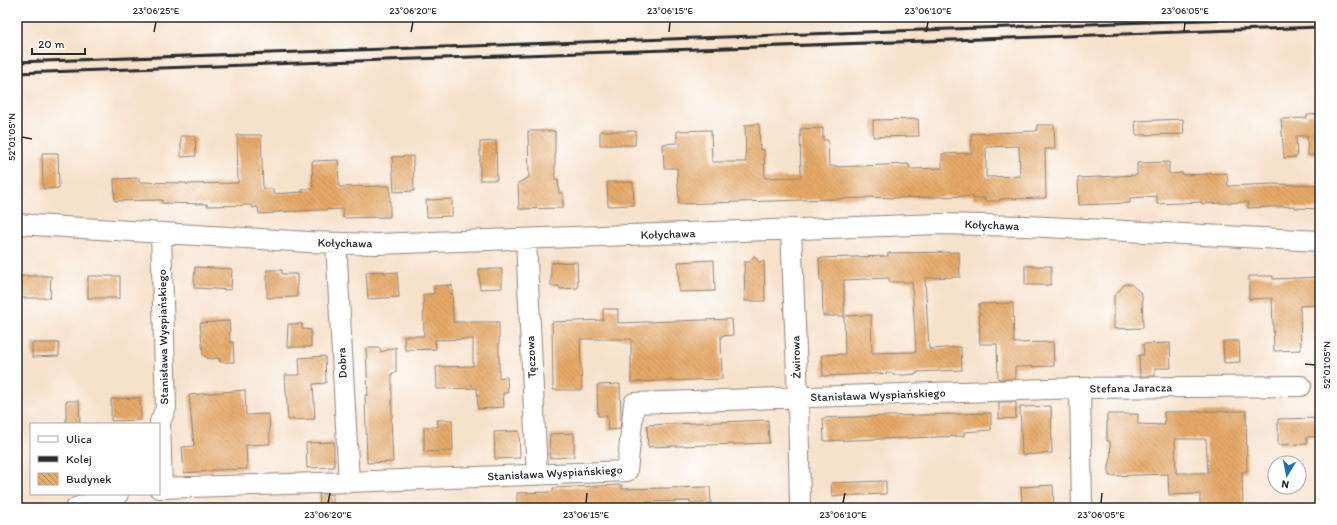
<svg xmlns="http://www.w3.org/2000/svg" width="1337" height="525" font-family="Itim,sans-serif">
  <style>
    .building { fill: url(#building-back-hatch); fill-rule: evenodd }
    .lines { fill: none; stroke-linecap: round; stroke-linejoin: round }
    .street-casing { stroke: #90867a; stroke-width: 22 }
    .street { stroke: #fff; stroke-width: 20 }
    .rail { stroke: #2b2b2b; stroke-width: 3 }
    .ticks { fill: none; stroke: #2b2b2b; stroke-width: 1.5 }
    .labels { text-anchor: middle; dominant-baseline: central; stroke-width: 3; stroke-linejoin: round; paint-order: stroke }
    .street-label { font-size: 12px; fill: #2b2b2b; stroke: #fff }
    .neatline { fill: none; stroke: #2b2b2b; stroke-width: 1.5 }
    .ticks-label { font-size: 10px; text-anchor: middle; fill: #2b2b2b }
  </style>
  <defs>
    <pattern id="building-back-hatch" width="6" height="6" patternUnits="userSpaceOnUse"><rect width="6" height="6" fill="#e6a968"/><path d="M-1 5l2 2M0 0l6 6M5-1l2 2" fill="none" stroke="#bb8a56"/></pattern>
  </defs>
  <rect width="100%" height="100%" fill="#fff"/>
  <filter id="ink" filterUnits="userSpaceOnUse"><feTurbulence type="fractalNoise" baseFrequency=".025" numOctaves="2"/><feDisplacementMap in="SourceGraphic" scale="8" xChannelSelector="R" yChannelSelector="G"/><feConvolveMatrix kernelMatrix="1 2 1 2 8 2 1 2 1" color-interpolation-filters="sRGB"/></filter>
  <filter id="wash" filterUnits="userSpaceOnUse"><feTurbulence type="fractalNoise" baseFrequency=".012" numOctaves="4" result="noise"/><feDisplacementMap in="SourceGraphic" scale="16" xChannelSelector="R" yChannelSelector="G"/><feGaussianBlur stdDeviation="0.9" result="paint"/><feColorMatrix in="noise" values="0 0 0 0 0 0 0 0 0 0 0 0 0 0 0 0 0 1.4 0 .05"/><feComposite in="paint" operator="in"/></filter>
  <g filter="url(#wash)">
    <rect width="100%" height="100%" fill="#f6e1ca"/>
    <g id="blocks">
      <path class="building" d="M1320,114V155H1308L1307,136H1296L1297,157L1284,158L1281,119L1307,118V115Z
        M918,119L919,136L873,137V120Z
        M1183,119L1184,134L1136,135L1135,121Z
        M759,124L760,150H764L765,178L801,177L800,129L823,128V140H828L829,166H837V167L909,164V169L942,168V154L972,153L971,134L1037,131V125H1054L1055,149H1045L1046,198L1000,199V201H985V198L973,199V196L897,198L866,197V198L679,204L677,168H664L663,144L677,143V131L711,130L712,162H746L745,125ZM1019,146L1020,176L986,177V147Z
        M528,131H555V180L558,179L559,193H563V208L519,209L518,183L529,177Z
        M600,131H636L635,145H600Z
        M237,135H261L263,189H273V194L303,192V189H313L312,161L338,160L339,187L390,186V217L343,218V209L274,212V213L259,214L258,207L252,208V205L207,206V204L162,203V200L115,201L114,179L139,178V182L186,183V184L238,183Z
        M181,136H195L196,156L181,157Z
        M496,141L497,180H480V142Z
        M42,153H58L59,188L43,189Z
        M413,156L414,191L394,192L392,157Z
        M1169,162V174L1183,173V175L1227,173L1228,186L1273,184L1320,185V209L1295,208V206L1248,208V202L1202,204V202L1157,204V196L1130,198V203L1079,205L1078,178L1137,175V163Z
        M607,182H633L634,205L608,206Z
        M452,199V216L427,217L426,200Z
        M959,252L960,277L925,278L929,349L961,347L962,370L917,372V374L903,375H893V373L823,376L822,355L845,354L844,316H823L822,281H820L819,258L888,256V253ZM889,278V282H912L916,352L872,353L871,315L844,316V280Z
        M754,256L759,262L764,261L765,301H745L744,262H749Z
        M714,260L715,291L679,292L678,262Z
        M577,262L578,288L560,289L559,286H551V263Z
        M1025,266H1051V285H1025Z
        M195,267L232,269L231,290L194,288Z
        M479,269H502V288L480,289Z
        M267,270H282V274H297V297L267,298Z
        M384,271V273L397,272L399,297L368,299L366,272Z
        M17,276H51L50,298H17Z
        M88,276H120V298H88Z
        M1249,276H1273V279L1320,277V305L1300,306L1301,350L1274,351L1272,298L1249,299Z
        M1125,284H1131L1142,294L1143,328L1114,329V296Z
        M452,285L453,322H499V378L507,377L508,393H503L504,407L478,409L477,388L437,389L436,367L473,366V339L435,340L436,349L405,350L404,336H424L423,294H434V286Z
        M1013,303L1014,343L1053,342L1054,366L1015,367V379H998L997,344H980L979,304Z
        M603,309H618V323L732,319L733,335L721,336L722,379L631,382V339H580L582,390H553L552,322L603,320Z
        M229,321L230,342H233L234,362H220L219,358L210,359L203,355L200,323Z
        M288,324H302V329L311,330V347H287Z
        M1223,341H1239L1240,362L1224,363Z
        M32,343H59V356L32,357Z
        M1170,343L1171,368H1155V376H1140L1139,355H1144L1143,344Z
        M396,347V373H392V418H391L393,462L367,463L365,395H368L366,348H380L381,352Z
        M325,356L326,383L313,384L315,419L288,420L285,375H300L299,358Z
        M620,384L621,419L620,429L608,430L607,416H598L597,385Z
        M245,390L246,415L269,414L270,444L246,445L247,469L212,470V471L184,473L182,447L194,446L189,395Z
        M140,398L141,420L111,421V399Z
        M66,401H79L80,424H66Z
        M999,402H1016V418L999,419Z
        M1051,406L1052,453L1022,455L1020,407Z
        M1246,411L1247,471L1242,472L1243,508H1200V494L1169,495L1168,474L1109,476V466L1111,458L1110,441H1107V414H1138V424L1165,425L1164,412ZM1175,439H1206L1208,473H1176Z
        M991,413V430L964,432V436L824,441L823,418Z
        M1320,418V436L1307,437V444L1278,445V419Z
        M437,420H452L453,451L424,452V427H438Z
        M768,420L769,443L648,447L647,425Z
        M519,431L520,458L495,459L494,432Z
        M574,433V457L549,458L550,434Z
        M334,442V467L307,468L306,443Z
        M886,481V494L832,496L831,483Z
        M622,485V489L710,487L711,503H690V501L645,502V505L623,506V508H517V493L553,492V488Z
        M1053,485L1054,508H1022L1021,487Z
        M319,494H333V508H320Z"/>
    </g>
  </g>
  <g filter="url(#ink)">
    <use href="#blocks" fill-opacity="0" stroke="#90867a" stroke-width="1"/>
    <g class="lines">
      <g class="street-casing">
        <path id="street" d="M17,224L309,242L376,244L941,224L1027,226L1320,241
          M791,229L798,398L800,508
          M161,233L166,408L160,422L162,488
          M526,239L537,475
          M336,243L349,482
          M159,488L349,482L627,471L634,403L1080,388
          M76,508L118,494
          M1082,508L1080,388L1301,386"/>
      </g>
      <use href="#street" class="street"/>
      <path class="rail" d="M17,62L1290,17
        M17,73L1320,27"/>
    </g>
  </g>
  <path class="ticks" d="M154,32L156,22M411,32L413,22M669,32L670,22M926,32L928,22M1184,32L1185,22M22,137L32,139M1305,364L1315,365M328,503L330,493M586,503L587,493M843,503L845,493M1101,503L1102,493"/>
  <g class="labels">
    <g class="street-label">
      <text transform="translate(992 225) rotate(2)">Kołychawa</text>
      <text transform="translate(668 234) rotate(-2)">Kołychawa</text>
      <text transform="translate(345 243) rotate(1)">Kołychawa</text>
      <text transform="translate(163 337) rotate(-91)">Stanisława Wyspiańskiego</text>
      <text transform="translate(531 357) rotate(-93)">Tęczowa</text>
      <text transform="translate(796 357) rotate(-92)">Żwirowa</text>
      <text transform="translate(342 363) rotate(-93)">Dobra</text>
      <text transform="translate(1131 388) rotate(-1)">Stefana Jaracza</text>
      <text transform="translate(878 395) rotate(-2)">Stanisława Wyspiańskiego</text>
      <text transform="translate(555 473) rotate(-3)">Stanisława Wyspiańskiego</text>
    </g>
  </g>
  <rect width="1337" height="525" fill="none" stroke="#fff" stroke-width="44"/>
  <rect x="30" y="423" width="130" height="72" fill="#ffffff" stroke="#aaaaaa"/>
  <rect x="38" y="436" width="20" height="6" fill="#ffffff" stroke="#aaaaaa"/>
  <text x="66" y="443" font-size="12" fill="#2b2b2b">Ulica</text>
  <rect x="38" y="456" width="20" height="6" fill="#2b2b2b" stroke="#aaaaaa"/>
  <text x="66" y="463" font-size="12" fill="#2b2b2b">Kolej</text>
  <rect x="38" y="473" width="20" height="12" fill="url(#building-back-hatch)" stroke="#aaaaaa"/>
  <text x="66" y="483" font-size="12" fill="#2b2b2b">Budynek</text>
  <g transform="translate(1287 475) rotate(190)"><circle r="19" fill="#ffffff" stroke="#aaaaaa"/>
  <path d="M0-3L7 15L0 10L-7 15Z" fill="#1f6fb2"/>
  <text y="-6" font-size="11" font-weight="bold" text-anchor="middle" fill="#2b2b2b">N</text>
  </g>
  <path d="M32 48v6h53v-6" fill="none" stroke="#2b2b2b" stroke-width="2"/>
  <text x="38" y="48" font-size="12" fill="#2b2b2b" stroke="#ffffff" stroke-width="3" paint-order="stroke">20 m</text>
  <rect x="22" y="22" width="1293" height="481" class="neatline"/>
  <g class="ticks-label">
    <text x="156" y="14">23°06'25"E</text>
    <text x="413" y="14">23°06'20"E</text>
    <text x="670" y="14">23°06'15"E</text>
    <text x="928" y="14">23°06'10"E</text>
    <text x="1185" y="14">23°06'05"E</text>
    <text transform="translate(11 137) rotate(-90)" y="4">52°01'05"N</text>
    <text transform="translate(1326 365) rotate(-90)" y="4">52°01'05"N</text>
    <text x="328" y="518">23°06'20"E</text>
    <text x="586" y="518">23°06'15"E</text>
    <text x="843" y="518">23°06'10"E</text>
    <text x="1101" y="518">23°06'05"E</text>
  </g>
</svg>
